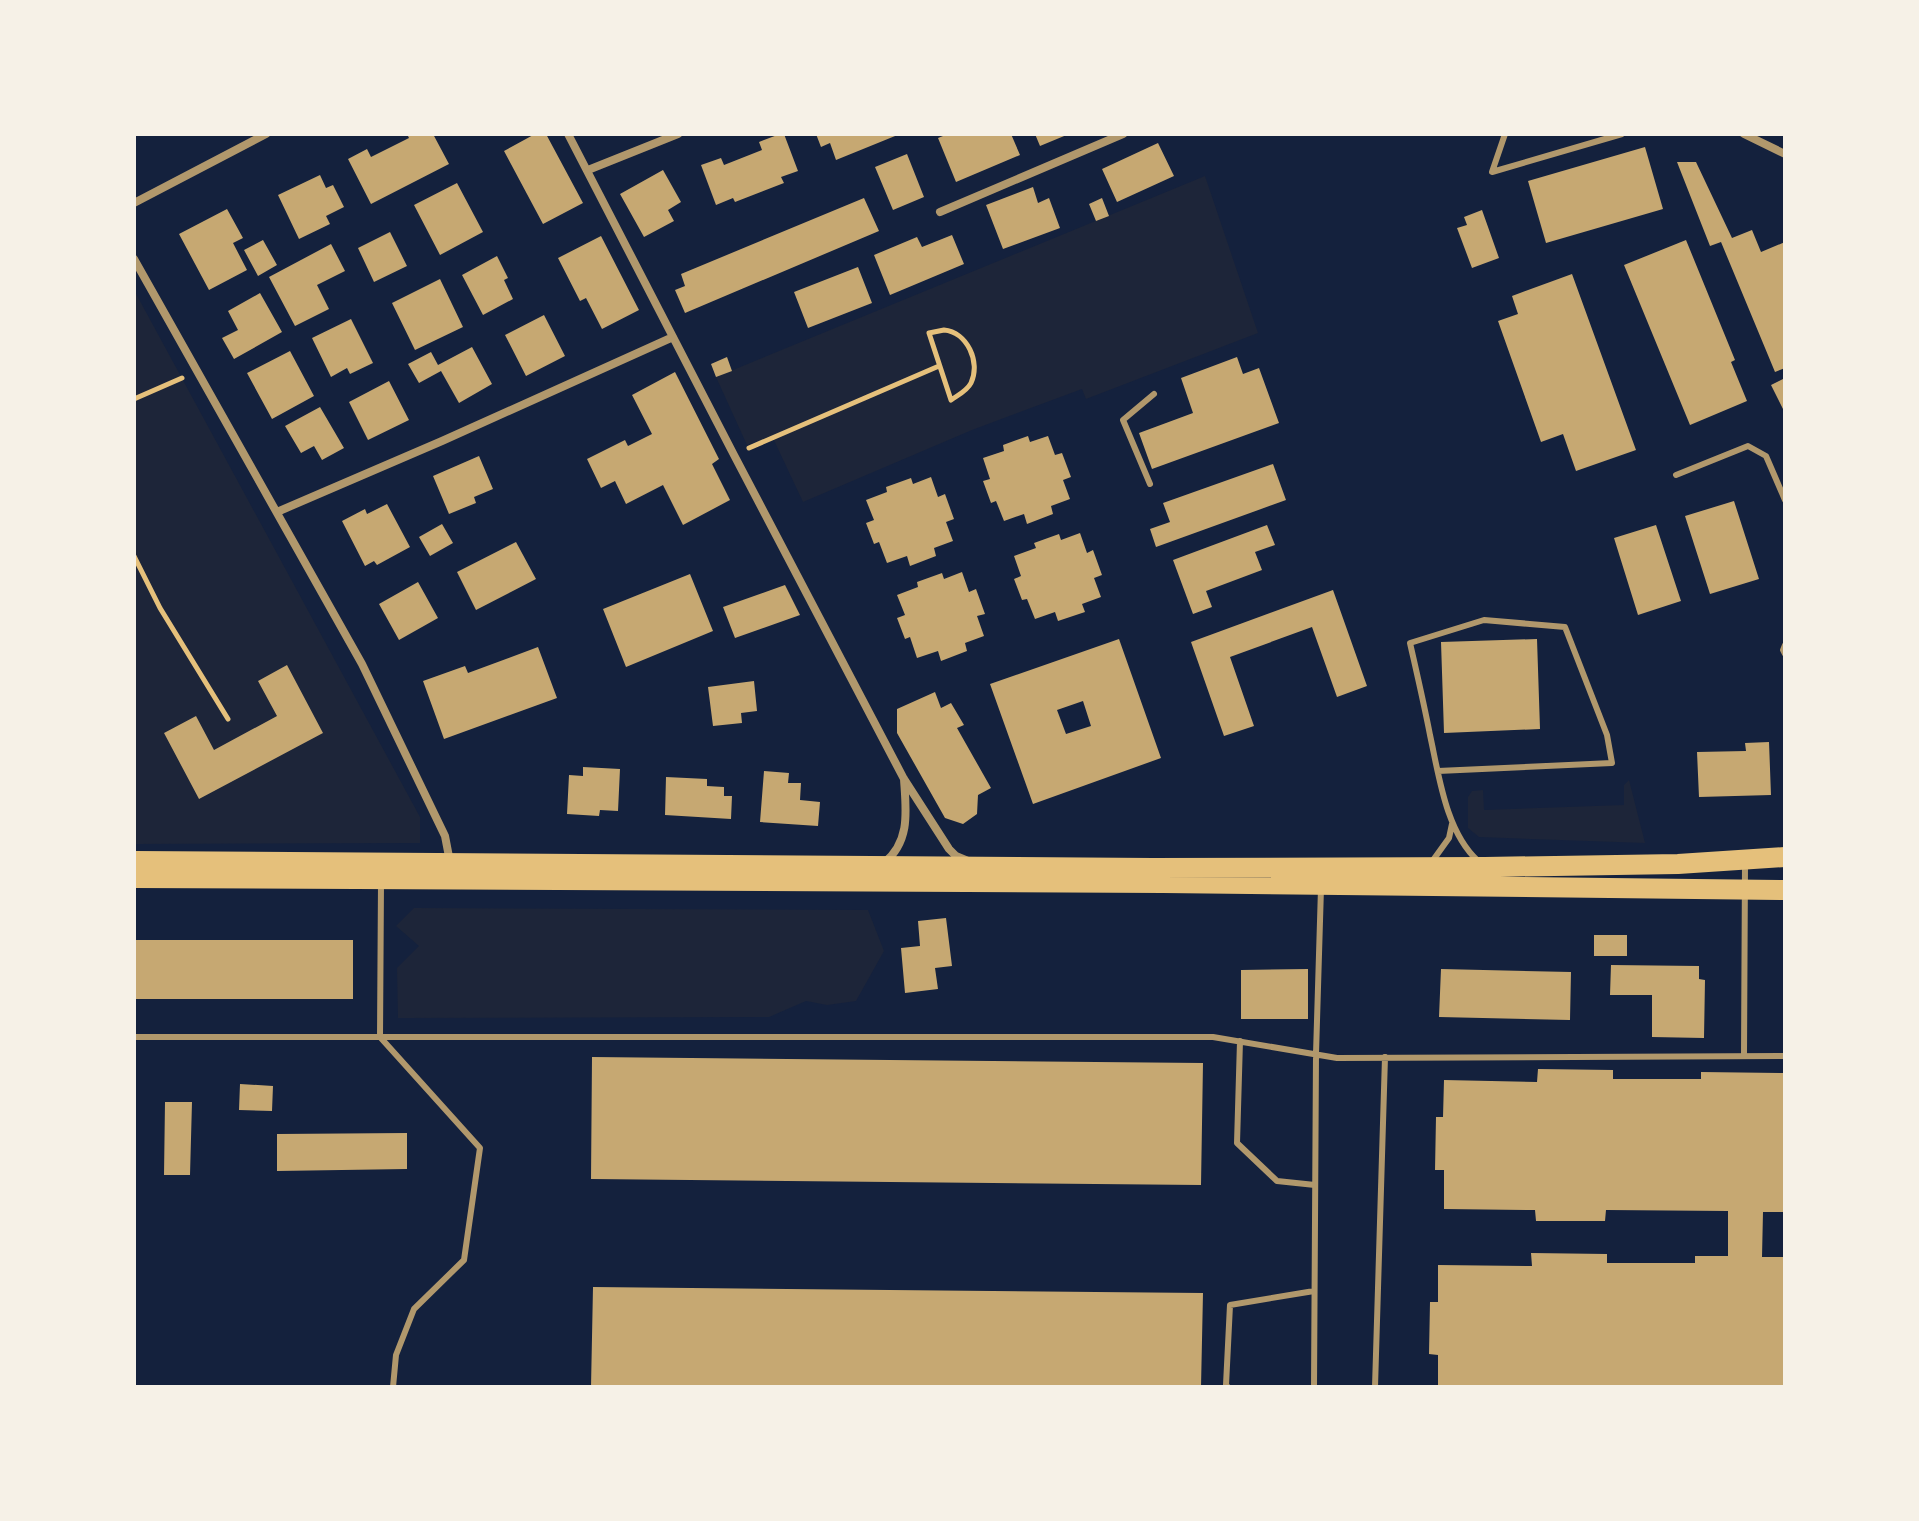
<svg xmlns="http://www.w3.org/2000/svg" width="1919" height="1521" font-family="'Asap Condensed',sans-serif">
  <style>
    .green { fill: #1d2539; fill-rule: evenodd }
    .building { fill: #c6a872; fill-rule: evenodd }
    .lines { fill: none; stroke-linecap: round; stroke-linejoin: round }
    .path { stroke: #e5c07b; stroke-width: 5 }
    .service { stroke: #b1986c; stroke-width: 6 }
    .minor { stroke: #b1986c; stroke-width: 8 }
    .primary { stroke: #e5c07b; stroke-width: 20 }
  </style>
  <rect width="100%" height="100%" fill="#14213d"/>
  <path class="green" d="M1205,176L1258,333L1086,399L1082,389L972,430L803,502L772,436L747,445L716,377Z
    M134,290L420,817V843L134,844ZM287,665L323,733L199,799L164,733L196,716L214,750L277,716L258,681Z
    M1629,780L1645,843L1479,837L1468,828V797L1472,791L1483,790L1484,810L1624,805V785Z
    M414,908L868,910L884,951L856,1001L827,1005L806,1001L769,1017L398,1018L397,968L419,946L396,926Z"/>
  <path class="building" d="M407,134H433L449,164L371,204L348,159L367,149L371,157L409,138Z
    M535,134H546L583,203L543,224L504,151Z
    M780,134H784L798,171L781,177L784,183L735,202L733,198L716,205L701,165L721,158L724,165L762,150L759,142Z
    M816,134H900L836,160L830,143L821,147Z
    M948,134H1011L1020,155L956,182L938,138Z
    M1035,134H1069L1040,146Z
    M1158,143L1174,176L1117,202L1102,169Z
    M1645,147L1663,209L1546,243L1528,181Z
    M907,154L924,197L893,210L875,167Z
    M1677,162H1696L1732,238L1752,230L1761,252L1785,242V368L1775,372L1721,242L1710,246Z
    M663,170L681,202L668,210L674,221L644,237L620,194Z
    M320,175L326,188L333,185L344,207L326,216L330,224L299,239L278,195Z
    M457,183L483,232L440,255L414,205Z
    M1033,187L1038,203L1049,198L1060,228L1003,249L986,205Z
    M864,198L879,231L685,313L675,290L685,286L681,274Z
    M1102,198L1109,216L1096,221L1089,204Z
    M227,209L243,238L233,243L247,270L209,290L179,234Z
    M1482,210L1499,258L1472,268L1457,228L1467,225L1464,217Z
    M390,232L407,266L374,282L358,248Z
    M952,235L964,264L890,295L874,255L917,237L922,247Z
    M601,236L639,310L602,329L586,298L580,301L558,258Z
    M263,240L277,265L258,276L244,250Z
    M1686,240L1735,360L1731,362L1747,401L1690,425L1624,265Z
    M331,244L345,271L317,285L329,309L295,326L269,277Z
    M497,256L508,278L504,280L513,299L483,315L462,275Z
    M858,267L872,303L808,328L794,292Z
    M1572,274L1636,450L1576,471L1563,434L1541,442L1498,321L1518,314L1512,296Z
    M440,279L463,327L415,350L392,303Z
    M260,293L282,332L234,359L222,338L238,330L228,311Z
    M544,315L565,356L526,376L505,335Z
    M351,319L373,363L350,374L347,368L331,377L312,338Z
    M472,347L492,384L459,403L441,371L419,383L408,364L431,352L438,365Z
    M290,351L314,396L272,419L247,373Z
    M727,357L732,371L716,377L711,364Z
    M1237,357L1243,374L1259,368L1279,423L1152,469L1139,433L1193,413L1181,378Z
    M675,372L719,459L712,464L730,500L683,525L663,485L626,504L615,481L601,488L587,459L625,440L628,446L652,434L632,395Z
    M1785,378V413L1771,385Z
    M389,381L409,420L368,440L349,402Z
    M320,407L344,448L322,460L314,446L301,453L285,426Z
    M1028,436L1030,442L1048,436L1055,455L1062,453L1071,477L1063,480L1070,499L1051,506L1053,514L1027,524L1024,514L1004,521L996,501L991,503L983,481L990,479L983,458L1004,451L1003,445Z
    M479,456L493,489L474,497L476,503L449,514L433,476Z
    M1273,464L1286,500L1156,547L1150,529L1170,522L1163,503Z
    M931,477L938,497L945,494L954,519L946,522L953,541L934,548L936,556L910,566L907,556L887,563L879,542L874,544L866,523L874,520L866,500L887,492L886,487L911,478L913,484Z
    M1734,501L1759,579L1710,594L1685,516Z
    M387,504L410,547L377,565L374,561L365,566L342,521L365,509L367,514Z
    M442,524L453,543L430,556L419,537Z
    M1267,525L1275,545L1255,552L1262,570L1206,591L1212,607L1193,614L1173,560Z
    M1656,525L1681,601L1638,615L1614,538Z
    M1080,533L1087,553L1093,550L1102,575L1094,578L1101,597L1082,604L1085,612L1058,621L1055,612L1035,619L1027,599L1022,600L1014,579L1021,576L1014,556L1036,548L1034,543L1059,534L1061,540Z
    M516,542L536,579L476,610L457,572Z
    M962,572L969,592L976,589L985,614L977,616L984,636L965,643L967,651L941,661L938,651L917,658L910,637L905,639L897,618L905,615L897,595L918,587L917,582L942,573L944,579Z
    M690,574L713,631L626,667L603,609Z
    M418,582L438,618L399,640L379,604Z
    M785,585L800,615L735,638L723,607Z
    M1333,590L1367,686L1337,697L1312,627L1230,657L1254,726L1224,736L1191,642Z
    M1119,639L1161,758L1033,804L990,684ZM1083,701L1091,726L1066,734L1057,710Z
    M1537,639L1540,729L1444,733L1441,642Z
    M538,647L557,698L444,739L423,681L465,666L468,673Z
    M287,665L323,733L199,799L164,733L196,716L214,750L277,716L258,681Z
    M754,681L757,711L741,713L742,723L713,726L708,687Z
    M935,692L941,708L951,703L964,725L957,728L991,788L978,795L977,814L963,824L945,818L897,733V709Z
    M1769,742L1771,795L1699,797L1697,752L1746,751L1745,743Z
    M583,767L620,769L618,811L600,810L599,816L567,814L569,775L583,776Z
    M764,771L789,773L788,783H801L800,800L820,802L818,826L760,822Z
    M666,777L707,779V786L724,787V796H732L731,819L665,815Z
    M946,918L952,966L935,968L938,989L905,993L901,948L920,946L918,921Z
    M1594,935H1627V956H1594Z
    M134,940H353V999H134Z
    M1611,965L1699,966V979L1705,980L1704,1038L1652,1037V995H1610Z
    M1308,969V1019H1241V970Z
    M1441,969L1571,972L1570,1020L1439,1017Z
    M592,1057L1203,1063L1201,1185L591,1179Z
    M1538,1069L1613,1070V1079H1701V1072L1785,1073V1212H1763L1762,1257H1785V1387H1438V1355L1429,1354L1430,1302H1438V1265L1532,1266L1531,1253L1607,1254V1263H1695V1256H1728V1211L1606,1210L1605,1221H1536L1535,1210L1444,1209V1170H1435L1436,1117H1443L1444,1080L1537,1082Z
    M240,1084L273,1086L272,1111L239,1110Z
    M165,1102H192L190,1175H164Z
    M407,1133V1169L277,1171V1134Z
    M593,1287L1203,1293L1201,1387H591Z"/>
  <g class="lines">
    <path class="path" d="M944,330C967,332 981,362 971,383C967,391 958,395 951,400L929,333Z
      M134,399L182,378
      M749,448L939,366
      M134,556L160,608L228,719"/>
    <path class="service" d="M1505,134L1492,172L1622,134
      M1676,475L1748,446L1766,456L1785,500
      M1150,484L1123,420L1154,394
      M1785,645L1783,650L1785,654
      M1438,771L1612,763L1607,735L1565,627L1484,620L1410,643C1417,674 1424,704 1430,735C1439,776 1446,832 1478,861
      M1431,863L1449,838L1452,824
      M381,883L380,1037L480,1148L464,1260L414,1309L396,1355L393,1387
      M134,1037H1213L1337,1058L1785,1056
      M1240,1041L1237,1143L1277,1181L1315,1185
      M1744,1056L1745,864
      M1228,1387L1226,1385L1230,1305L1314,1291
      M1314,1387L1316,1054L1321,888
      M1375,1387L1385,1057"/>
    <path class="minor" d="M568,134L734,455L904,779L949,849L956,856L968,861
      M1744,134L1785,154
      M588,170L678,134
      M134,203L266,134
      M940,212L1123,134
      M134,259L362,664L445,836L450,862
      M277,512L442,441L673,337
      M884,863C911,841 906,810 904,779"/>
    <path class="primary" d="M134,861L1153,868L1485,867L1678,864L1785,857
      M134,878L1163,883L1785,890"/>
  </g>
  <rect width="1919" height="1521" fill="none" stroke="#f6f1e7" stroke-width="272"/>
</svg>
